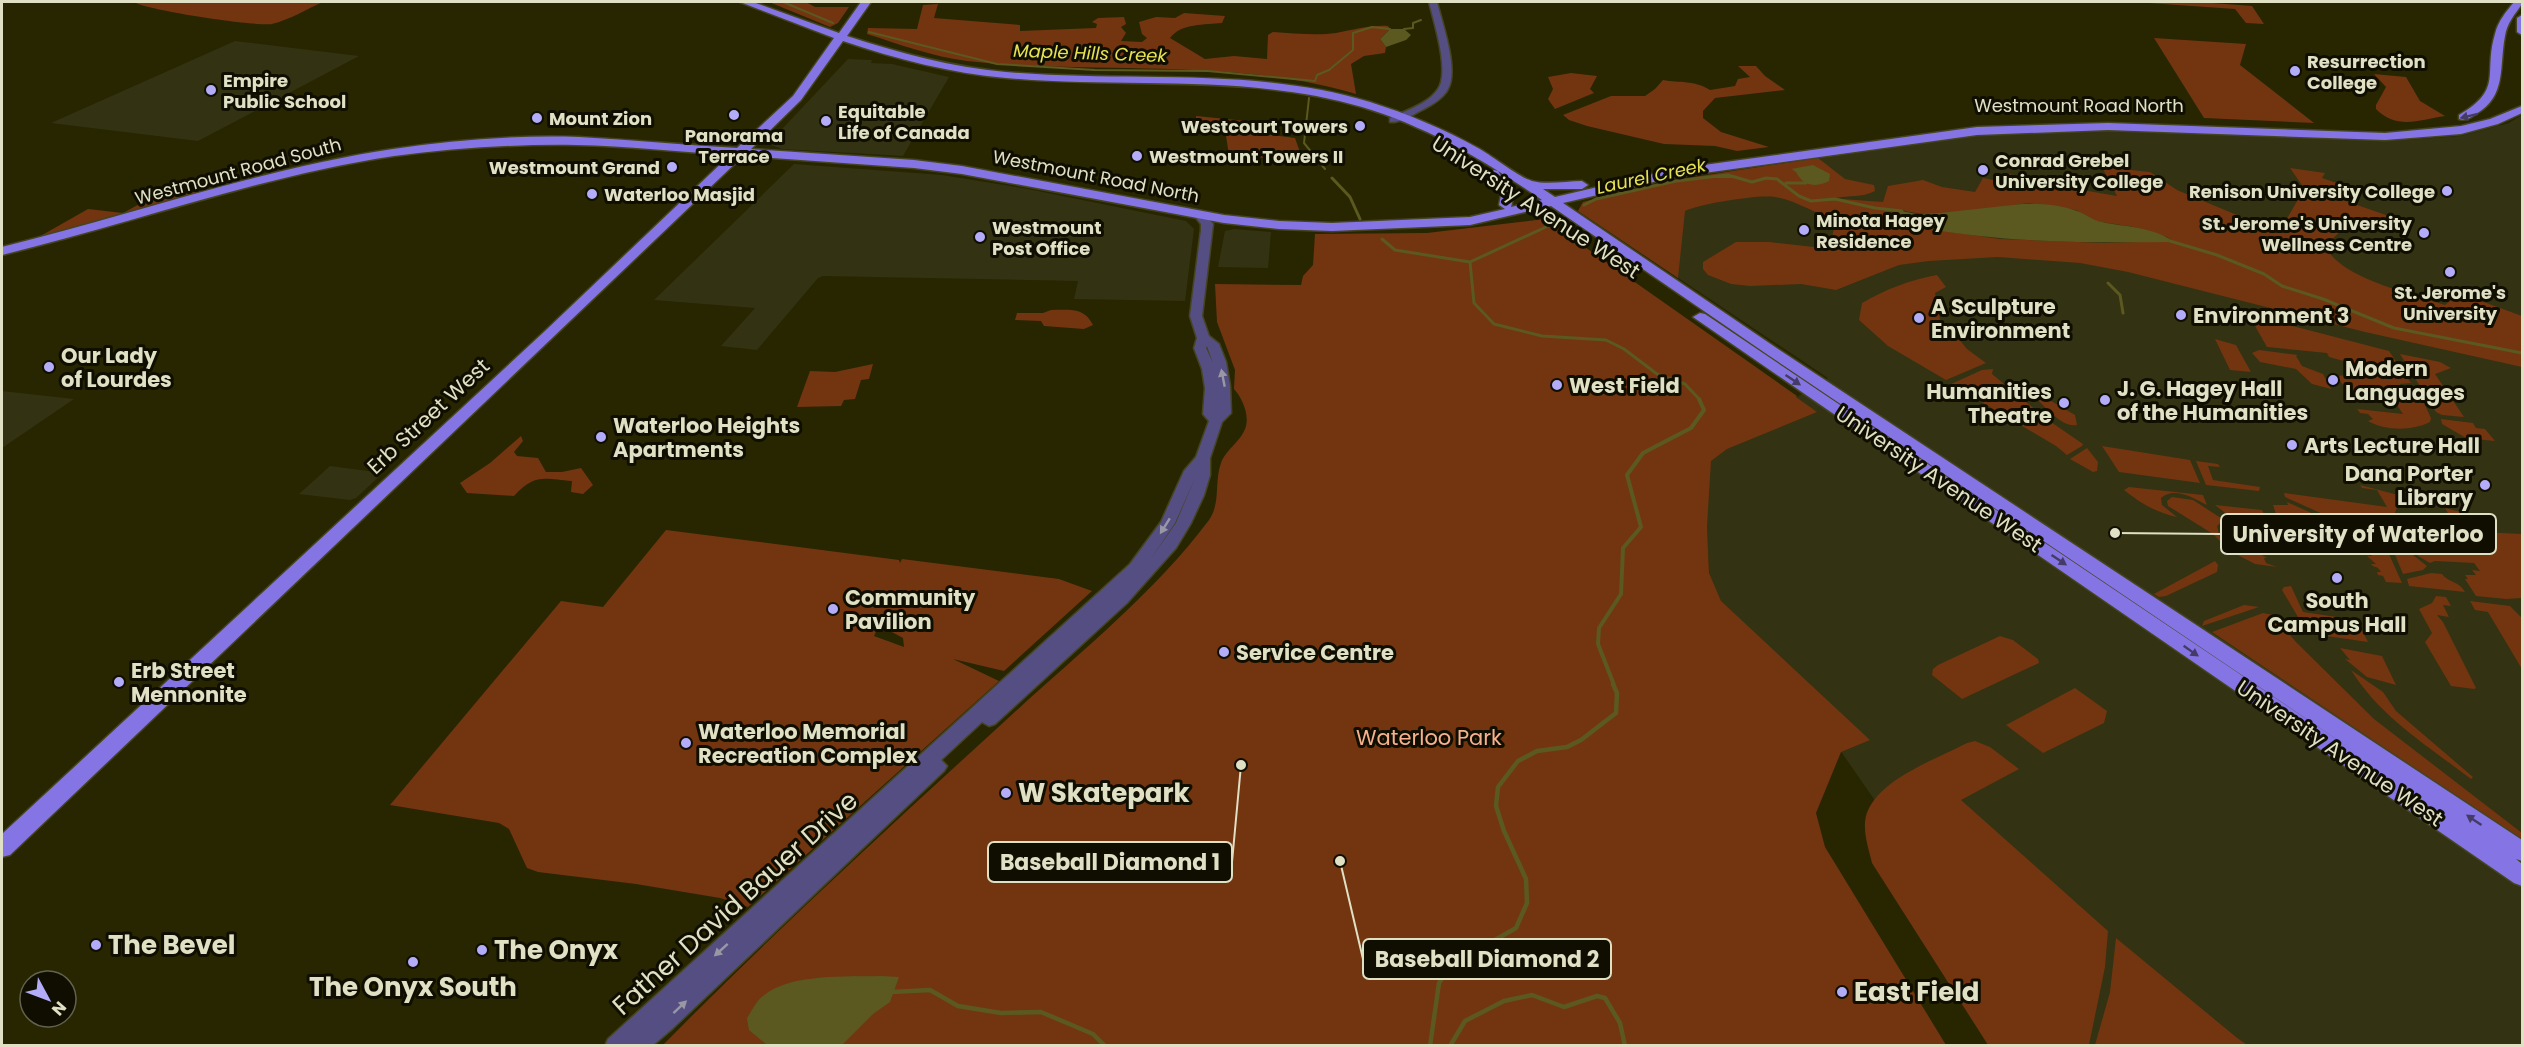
<svg xmlns="http://www.w3.org/2000/svg" width="2524" height="1047" font-family="Poppins,sans-serif">
  <style>
    .built { fill: #333212 }
    .green { fill: #723510; fill-rule: evenodd }
    .water { fill: #5b591f }
    .lines { fill: none; stroke-linecap: round; stroke-linejoin: round }
    .stream-far3 { stroke: #5b591f; stroke-width: 2 }
    .stream-far2 { stroke: #5b591f; stroke-width: 3 }
    .stream-far1 { stroke: #5b591f; stroke-width: 4 }
    .stream { stroke: #5b591f; stroke-width: 4.5 }
    .minor-casing { stroke: #454420; stroke-width: 3 }
    .major-casing { stroke: #454420; stroke-width: 3 }
    .minor { fill: #544e83; fill-rule: evenodd }
    .major { fill: #8574e3; fill-rule: evenodd }
    .oneway { fill: #443c66 }
    .oneway2 { fill: #9a97a4 }
    .poi-dot { fill: #b3adf9; stroke: #0f0e00; stroke-width: 2 }
    .labels { text-anchor: middle; dominant-baseline: central; stroke-width: 6; stroke-linejoin: round; paint-order: stroke }
    .far-water-label { font-size: 18px; font-style: italic; fill: #e6e253; stroke: #0f0e00 }
    .far-poi-label { font-size: 18px; font-weight: bold; fill: #e0e0c5; stroke: #0f0e00; text-anchor: start }
    .far-street-label { font-size: 18px; fill: #e0e0c5; stroke: #0f0e00 }
    .street-label { font-size: 21px; fill: #e0e0c5; stroke: #0f0e00 }
    .poi-label { font-size: 21px; font-weight: bold; fill: #e0e0c5; stroke: #0f0e00; text-anchor: start }
    .park-label { font-size: 21px; fill: #f8b18d; stroke: #0f0e00 }
    .near-poi-label { font-size: 26px; font-weight: bold; fill: #e0e0c5; stroke: #0f0e00; text-anchor: start }
    .near-street-label { font-size: 26px; fill: #e0e0c5; stroke: #0f0e00 }
    .leader { fill: none; stroke: #e0e0c5; stroke-width: 2 }
    .callout-dot { fill: #e0e0c5; stroke: #0f0e00; stroke-width: 2 }
    .callout { fill: #0f0e00; stroke: #e0e0c5; stroke-width: 2 }
    .callout-label { font-size: 22px; text-anchor: middle; font-weight: bold; fill: #e0e0c5 }
  </style>
  <rect width="100%" height="100%" fill="#272600"/>
  <path class="built" d="M235,41L359,56L198,141L51,123Z
    M848,59L872,60L871,63L892,64L949,77L903,156L782,149L768,144Z
    M2522,115V1045H2000L1878,805L1842,753L1711,611L1703,455L1828,378L1578,211L1583,202L1668,181L1983,134L2096,130L2405,140L2461,136L2509,123Z
    M794,164L942,175L1023,188L1186,221L1194,229L1185,301L1074,299L1078,281L823,276L818,278L757,350L721,346L755,308L654,300Z
    M1234,229L1271,232L1268,268L1218,267L1225,231Z
    M2,391L74,399L2,448Z
    M330,466L383,473L356,498L350,500L299,494Z"/>
  <path class="green" d="M134,2H323C307,9 289,20 272,24C258,27 145,10 134,2Z
    M769,2H806L815,7H849L838,23L830,27Z
    M2134,2H2199L2252,6L2264,24L2246,23L2235,9Z
    M938,4L934,18L1020,25V31L1096,28L1097,24L1092,22L1098,18L1124,17L1126,24L1121,27L1126,33L1121,41L1142,42L1147,38L1142,34L1139,22L1156,17L1175,18L1184,13L1225,16L1222,23C1205,25 1181,23 1170,38L1205,59L1234,56L1267,59L1268,35L1273,32C1293,33 1316,36 1336,33C1354,30 1369,25 1388,26L1390,29L1380,39L1386,47L1385,53L1364,56L1351,64L1356,94C1236,57 1092,75 967,61C933,57 899,44 867,34L868,28L917,29L923,5Z
    M2154,38L2246,44L2240,65L2314,123L2204,118Z
    M1738,66H1756L1765,76L1785,90L1715,98L1703,111V118L1721,132L1769,147L1737,151L1715,146L1664,144L1587,126L1569,120L1563,115L1611,96H1645L1655,89L1663,80C1680,83 1694,80 1710,90L1735,86L1738,79L1750,77Z
    M1571,73L1597,76L1590,89L1594,93L1555,109L1548,99L1553,89L1548,77Z
    M2374,74L2406,77L2420,101L2445,116C2419,120 2397,130 2376,109V105L2386,87Z
    M1196,116L1246,121L1240,131L1295,138L1300,152L1311,162L1245,156L1237,165L1225,163L1229,155L1224,123H1196Z
    M1818,158L1845,179L1874,185L1875,191C1861,198 1850,195 1835,198L1842,199L1883,202L1888,186L1923,180L1942,187L1975,192L1983,178L1993,180L1999,173H2008L2022,180L2056,176L2088,191L2117,196L2102,167L2150,172L2177,190L2244,218L2281,229L2300,196L2311,198L2290,168L2325,173L2322,178L2352,188L2349,191L2352,192L2343,200L2403,221H2351L2325,246C2341,279 2411,293 2445,305L2459,293L2522,316V367L2365,332L2128,272L2080,263L1998,257L1929,261L1899,265L1836,290L1801,284L1750,286L1731,284L1708,275L1703,269V262L1736,242H1769L1823,248L1831,241L1836,221C1818,214 1794,200 1775,197C1760,194 1698,204 1685,211L1678,278L1578,211L1583,202L1668,181ZM2029,203L2076,210L2095,221L2134,227L2167,237L2173,241L2103,243L2000,239L1917,227L1904,219L1901,213L1903,210C1928,220 2000,207 2029,203Z
    M169,188L200,193L37,238L88,209L123,213Z
    M1545,219L1797,396L1796,397L1817,412L1727,449L1711,461L1707,527L1709,573L1721,601L1870,740L1841,752L1816,813L1825,847L1946,1045L662,1046C772,934 889,827 1005,721C1074,657 1152,596 1209,520C1221,503 1214,482 1221,463C1226,449 1242,441 1246,426C1249,413 1242,398 1234,389L1235,370L1217,322L1215,284L1301,285L1303,276L1313,265L1315,234L1427,233Z
    M1937,275L1946,287L1935,293L1942,330L1951,340L1958,338L1967,349L1986,363L1946,380L1888,346L1859,320L1862,303C1886,289 1910,280 1937,275Z
    M1051,310C1070,310 1084,307 1093,325L1084,329L1044,326L1041,321L1015,320L1017,313H1043Z
    M2254,316L2389,351L2411,383L2400,384L2401,387C2382,388 2366,394 2347,391L2337,376L2357,374L2351,363L2329,357L2327,353L2267,347L2251,319Z
    M2215,339L2236,345L2251,372L2230,370Z
    M2259,350L2298,355L2296,356L2302,366L2323,374L2331,389L2312,384L2296,369L2260,362L2252,353Z
    M2400,354L2440,362L2451,368L2435,374L2464,417L2442,415L2436,412Z
    M873,364L869,379L861,380L855,399L844,400L841,406L797,407L810,371L835,372Z
    M1993,369L1992,374L2048,420L2083,444L2082,446L2067,455L2056,446L1951,384L1982,370Z
    M2034,389L2044,393L2041,395L2075,415L2077,425C2062,428 2045,407 2035,397Z
    M2387,390L2420,394L2431,418L2430,422C2412,431 2385,431 2368,421L2373,419L2368,414L2360,413L2357,409L2403,414L2392,398L2375,396V392Z
    M2441,419L2473,423L2476,428L2485,429L2495,441L2466,438L2442,424Z
    M521,436L523,441L514,452L517,456L538,458L546,472H562L581,468L593,485L583,494L571,492L572,481C544,479 535,473 514,496L467,493L460,483L490,463Z
    M2102,446L2190,460L2200,483L2119,472Z
    M2087,448L2098,462L2097,471L2093,472L2070,459Z
    M2196,461L2218,464L2220,467L2208,466L2213,480L2260,487L2259,491L2206,485Z
    M2360,485L2402,496L2391,522L2336,520L2285,497L2284,493L2387,507L2377,490L2362,488Z
    M2129,487L2203,495L2207,505C2194,498 2174,486 2161,498L2162,505L2177,517C2157,513 2140,503 2124,490Z
    M2172,497L2193,500L2224,520L2217,526L2221,542L2213,534L2168,506L2167,501Z
    M2287,502L2325,519L2277,517L2273,505H2288Z
    M2215,505L2262,510L2266,518L2228,515Z
    M2445,508L2489,519L2493,524L2453,522Z
    M2277,524L2341,526L2385,545L2402,583L2386,582L2383,576L2378,575L2377,572H2381L2378,568L2373,566L2371,564H2376L2367,556H2372L2369,551L2340,545L2338,539L2311,535L2312,540L2284,536L2282,532L2278,531Z
    M2235,526L2259,541L2262,555L2267,558H2264L2266,563L2277,567L2255,564L2230,551L2236,546L2229,535Z
    M2397,528L2522,534V598L2506,599L2476,596L2465,579H2468L2465,575H2476L2472,570L2480,571L2474,563L2435,561L2430,563L2418,556V551L2444,552L2445,547C2434,540 2407,538 2396,545L2391,544Z
    M666,530L899,560L900,563L902,559L1059,579L1092,591L1004,671L953,659L999,681L748,907L720,898L636,884L538,872L527,868L509,829L499,823L390,805L561,601L603,607ZM879,625L903,638L904,647L874,636Z
    M2405,544L2438,545L2441,548L2414,549L2413,555L2427,566L2423,570L2403,574L2393,550H2402Z
    M2215,561L2218,565L2217,572L2166,596L2159,597L2154,594Z
    M2431,573L2442,574C2449,583 2459,581 2465,592L2409,586L2407,579Z
    M2291,586L2303,612L2357,620L2368,642L2319,635L2298,617L2282,590L2284,587Z
    M2436,596L2446,597L2451,606L2443,605L2449,617L2437,615L2443,622L2476,688L2474,689L2451,686L2425,642L2432,633L2419,609L2432,603Z
    M2470,601L2510,606L2521,617L2522,669L2488,612L2475,610Z
    M2244,605L2259,607L2202,626L2204,621Z
    M2263,613L2273,615L2296,642L2374,719L2522,833V840L2212,632Z
    M2000,636L2013,640L2038,659L2039,663L1962,699L1932,675L1933,669L1938,665Z
    M2340,648L2382,656L2396,685L2367,677L2345,659L2350,660Z
    M2351,670L2383,692L2396,711L2473,777L2471,779C2428,746 2380,717 2351,670Z
    M2075,688L2107,711L2104,723L2043,753L2006,725Z
    M1975,741L1990,747L2019,769L1961,800L2108,931L2105,967L2089,1045H1988L1872,863C1869,850 1864,836 1865,822C1869,782 1935,760 1967,743Z
    M2116,938L2236,1037L2247,1045H2095L2110,992Z"/>
  <path class="water" d="M1390,29H1404L1411,35L1406,40L1386,47L1380,39Z
    M1813,165L1830,174L1829,181C1821,186 1807,187 1801,179C1796,174 1798,172 1791,169Z
    M2022,204C2040,203 2060,205 2077,211C2086,214 2093,221 2102,222C2126,227 2154,227 2174,242C2089,243 2002,243 1917,227L1905,220L1897,210L1916,214L1940,213Z
    M881,976L899,977L890,1002L873,1014L842,1045H767L749,1030L747,1018C752,1011 756,1001 763,996C790,973 848,977 881,976Z"/>
  <g class="lines">
    <path class="stream-far3" d="M783,2L833,23
      M1404,29L1413,28V23L1421,20
      M869,32L997,64L1095,70L1208,71L1315,81
      M1315,81L1317,75L1329,70L1353,50V33L1372,27L1390,29
      M1309,98L1304,143L1325,169
      M1714,177H1734"/>
    <path class="stream-far2" d="M1728,175L1752,182L1766,178L1777,179L1799,196L1811,201L1835,199L1875,208L1902,211
      M1332,178L1350,197L1360,219
      M1786,183H1806
      M1584,205L1596,199L1676,181L1727,175
      M1382,239L1395,250L1470,262
      M2170,241L2217,255L2264,274L2282,286L2323,299L2394,328L2522,353
      M1470,262L1546,227
      M1470,262L1474,303L1494,324L1542,336L1606,340L1624,349L1657,374L1685,384L1700,400
      M2108,283L2120,295L2123,313"/>
    <path class="stream-far1" d="M1614,685L1598,644L1599,628L1621,594L1623,548L1641,527L1627,475L1643,453L1691,428L1704,410L1699,399"/>
    <path class="stream" d="M891,992L930,990L958,1006L1001,1013L1041,1012L1093,1034L1105,1046
      M1430,1046L1439,983L1451,965L1516,928L1527,903L1526,879L1504,831L1496,806L1498,787L1518,761L1537,751L1567,747L1581,740L1616,713L1617,693L1613,684
      M1450,1046L1465,1021L1504,1001L1532,995L1564,1007L1597,996L1605,998L1620,1023L1625,1046"/>
    <g class="minor-casing">
      <path id="minor" d="M1429,2H1437C1442,23 1459,69 1448,89C1443,99 1430,106 1420,111C1411,116 1399,123 1390,122V118C1405,111 1428,104 1438,89C1450,72 1434,22 1429,2Z
        M1200,212L1204,213L1213,224L1202,316L1209,336L1219,344L1226,362L1230,386L1231,413L1222,422L1210,458V475L1204,495L1191,523L1176,548L1127,603L995,724L989,726L982,722L941,760L947,766L944,771L673,1028L652,1046H605L608,1039L1130,564L1161,522L1184,471L1196,457L1209,421L1203,414L1205,388L1202,369L1194,348L1197,338L1190,316L1201,230V224L1194,215ZM1207,346L1213,363L1206,348ZM1195,478L1176,523L1150,560L1175,523Z"/>
    </g>
    <g class="major-casing">
      <path id="major" d="M740,2H753L839,33L861,2H871L847,36C899,53 951,67 1006,72C1127,83 1252,66 1370,102C1408,114 1444,129 1478,148C1491,155 1520,178 1532,181C1547,185 1567,181 1582,181L1588,185L1582,189H1543L1555,197L1675,169L1977,127L2108,123L2385,133L2461,126L2490,119L2522,106V113L2498,124L2461,134L2385,140L2108,130L1977,135L1675,177L1563,203L1778,349L2522,840V861L2516,859L2522,864V886L2514,883L1693,317L1700,313L1705,314L2363,757L1768,355L1551,206L1470,225L1332,231L1279,229L1224,223L962,174L914,168L743,156L10,855L2,857V834L545,331L730,155C679,152 627,146 576,145C515,144 454,148 394,156C261,176 133,223 2,255V247C132,215 260,169 393,149C454,140 517,135 579,137C632,140 685,145 737,148L793,96L834,38ZM843,41C896,59 950,73 1006,78C1124,89 1247,73 1362,107C1428,127 1486,161 1542,200L1511,207L1514,195L1498,171L1494,170L1488,174L1491,182L1501,195L1499,205L1505,209L1470,217L1332,223L1279,221L1224,215L962,166L914,160L751,149L801,100Z
        M2514,2H2522V4C2515,14 2507,23 2505,36C2499,67 2507,96 2476,114C2470,118 2466,121 2459,119V115C2504,89 2483,74 2495,34C2498,21 2506,12 2514,2Z
        M2522,15V35L2517,32V18Z"/>
    </g>
    <use href="#minor" class="minor"/>
    <use href="#major" class="major"/>
  </g>
  <defs><path id="oneway-solid" d="M-6-.8H1V-3.2L6.5 0L1 3.2V.8H-6Z" transform="scale(1.5)"/></defs>
  <g class="oneway">
    <use href="#oneway-solid" transform="translate(2469 116) rotate(166)"/>
    <use href="#oneway-solid" transform="translate(1793 380) rotate(34)"/>
    <use href="#oneway-solid" transform="translate(2059 560) rotate(34)"/>
    <use href="#oneway-solid" transform="translate(2191 651) rotate(35)"/>
    <use href="#oneway-solid" transform="translate(2474 820) rotate(-146)"/>
  </g>
  <g class="oneway2">
    <use href="#oneway-solid" transform="translate(1223 378) rotate(-101)"/>
    <use href="#oneway-solid" transform="translate(1165 526) rotate(122)"/>
    <use href="#oneway-solid" transform="translate(721 950) rotate(138)"/>
    <use href="#oneway-solid" transform="translate(680 1007) rotate(-43)"/>
  </g>
  <g class="poi-dot">
    <circle cx="2295" cy="71" r="6"/>
    <circle cx="211" cy="90" r="6"/>
    <circle cx="734" cy="115" r="6"/>
    <circle cx="537" cy="118" r="6"/>
    <circle cx="826" cy="121" r="6"/>
    <circle cx="1360" cy="126" r="6"/>
    <circle cx="1137" cy="156" r="6"/>
    <circle cx="672" cy="167" r="6"/>
    <circle cx="1983" cy="170" r="6"/>
    <circle cx="2447" cy="191" r="6"/>
    <circle cx="592" cy="194" r="6"/>
    <circle cx="1804" cy="230" r="6"/>
    <circle cx="2424" cy="233" r="6"/>
    <circle cx="980" cy="237" r="6"/>
    <circle cx="2450" cy="272" r="6"/>
    <circle cx="2181" cy="315" r="6"/>
    <circle cx="1919" cy="318" r="6"/>
    <circle cx="49" cy="367" r="6"/>
    <circle cx="2333" cy="380" r="6"/>
    <circle cx="1557" cy="385" r="6"/>
    <circle cx="2105" cy="400" r="6"/>
    <circle cx="2064" cy="403" r="6"/>
    <circle cx="601" cy="437" r="6"/>
    <circle cx="2292" cy="445" r="6"/>
    <circle cx="2485" cy="485" r="6"/>
    <circle cx="2337" cy="578" r="6"/>
    <circle cx="833" cy="609" r="6"/>
    <circle cx="1224" cy="652" r="6"/>
    <circle cx="119" cy="682" r="6"/>
    <circle cx="686" cy="743" r="6"/>
    <circle cx="1006" cy="793" r="6"/>
    <circle cx="96" cy="945" r="6"/>
    <circle cx="482" cy="950" r="6"/>
    <circle cx="413" cy="962" r="6"/>
    <circle cx="1842" cy="992" r="6"/>
  </g>
  <g class="labels">
    <g class="far-water-label">
      <text transform="translate(1090 53) rotate(2)">Maple Hills Creek</text>
      <text transform="translate(1651 176) rotate(-12)">Laurel Creek</text>
    </g>
    <g class="far-poi-label">
      <text x="2307" y="61">Resurrection<tspan x="2307" dy="21">College</tspan></text>
      <text x="223" y="80">Empire<tspan x="223" dy="21">Public School</tspan></text>
      <text x="838" y="111">Equitable<tspan x="838" dy="21">Life of Canada</tspan></text>
      <text x="549" y="118">Mount Zion</text>
      <text x="1348" y="126" text-anchor="end">Westcourt Towers</text>
      <text x="734" y="135" text-anchor="middle">Panorama<tspan x="734" dy="21">Terrace</tspan></text>
      <text x="1149" y="156">Westmount Towers II</text>
      <text x="1995" y="160">Conrad Grebel<tspan x="1995" dy="21">University College</tspan></text>
      <text x="660" y="167" text-anchor="end">Westmount Grand</text>
      <text x="2435" y="191" text-anchor="end">Renison University College</text>
      <text x="604" y="194">Waterloo Masjid</text>
      <text x="1816" y="220">Minota Hagey<tspan x="1816" dy="21">Residence</tspan></text>
      <text x="2412" y="223" text-anchor="end">St. Jerome's University<tspan x="2412" dy="21">Wellness Centre</tspan></text>
      <text x="992" y="227">Westmount<tspan x="992" dy="21">Post Office</tspan></text>
      <text x="2450" y="292" text-anchor="middle">St. Jerome's<tspan x="2450" dy="21">University</tspan></text>
    </g>
    <g class="far-street-label">
      <text x="2079" y="105">Westmount Road North</text>
      <text transform="translate(238 171) rotate(-15)">Westmount Road South</text>
      <text transform="translate(1096 176) rotate(11)">Westmount Road North</text>
    </g>
    <g class="street-label">
      <text transform="translate(1536 207) rotate(33)">University Avenue West</text>
      <text transform="translate(428 416) rotate(-43)">Erb Street West</text>
      <text transform="translate(1939 479) rotate(34)">University Avenue West</text>
      <text transform="translate(2340 753) rotate(34)">University Avenue West</text>
    </g>
    <g class="poi-label">
      <text x="1931" y="306">A Sculpture<tspan x="1931" dy="24">Environment</tspan></text>
      <text x="2193" y="315">Environment 3</text>
      <text x="61" y="355">Our Lady<tspan x="61" dy="24">of Lourdes</tspan></text>
      <text x="2345" y="368">Modern<tspan x="2345" dy="24">Languages</tspan></text>
      <text x="1569" y="385">West Field</text>
      <text x="2117" y="388">J. G. Hagey Hall<tspan x="2117" dy="24">of the Humanities</tspan></text>
      <text x="2052" y="391" text-anchor="end">Humanities<tspan x="2052" dy="24">Theatre</tspan></text>
      <text x="613" y="425">Waterloo Heights<tspan x="613" dy="24">Apartments</tspan></text>
      <text x="2304" y="445">Arts Lecture Hall</text>
      <text x="2473" y="473" text-anchor="end">Dana Porter<tspan x="2473" dy="24">Library</tspan></text>
      <text x="845" y="597">Community<tspan x="845" dy="24">Pavilion</tspan></text>
      <text x="2337" y="600" text-anchor="middle">South<tspan x="2337" dy="24">Campus Hall</tspan></text>
      <text x="1236" y="652">Service Centre</text>
      <text x="131" y="670">Erb Street<tspan x="131" dy="24">Mennonite</tspan></text>
      <text x="698" y="731">Waterloo Memorial<tspan x="698" dy="24">Recreation Complex</tspan></text>
    </g>
    <g class="park-label">
      <text x="1429" y="737">Waterloo Park</text>
    </g>
    <g class="near-poi-label">
      <text x="1018" y="793">W Skatepark</text>
      <text x="108" y="945">The Bevel</text>
      <text x="494" y="950">The Onyx</text>
      <text x="413" y="987" text-anchor="middle">The Onyx South</text>
      <text x="1854" y="992">East Field</text>
    </g>
    <g class="near-street-label">
      <text transform="translate(735 903) rotate(-42)">Father David Bauer Drive</text>
    </g>
  </g>
  <path class="leader" d="M2115 533L2221 534M1241 765L1232 862M1340 861L1363 959"/>
  <g class="callout-dot">
    <circle cx="2115" cy="533" r="6"/>
    <circle cx="1241" cy="765" r="6"/>
    <circle cx="1340" cy="861" r="6"/>
  </g>
  <g class="callout">
    <rect x="2221" y="514" width="275" height="40" rx="6"/>
    <rect x="988" y="842" width="244" height="40" rx="6"/>
    <rect x="1363" y="939" width="248" height="40" rx="6"/>
  </g>
  <g class="callout-label">
    <text x="2358" y="542">University of Waterloo</text>
    <text x="1110" y="870">Baseball Diamond 1</text>
    <text x="1487" y="967">Baseball Diamond 2</text>
  </g>
  <rect width="2524" height="1047" fill="none" stroke="#e0e0c5" stroke-width="6"/>
  <g transform="translate(48 999) rotate(131)"><circle r="28" fill="#0f0e00" stroke="#63624f" stroke-width="1.5"/>
  <path d="M0-4.5L10 22L0 15L-10 22Z" fill="#b3adf9"/>
  <text y="-9" font-size="16" font-weight="bold" text-anchor="middle" fill="#e0e0c5">N</text>
  </g>
</svg>
